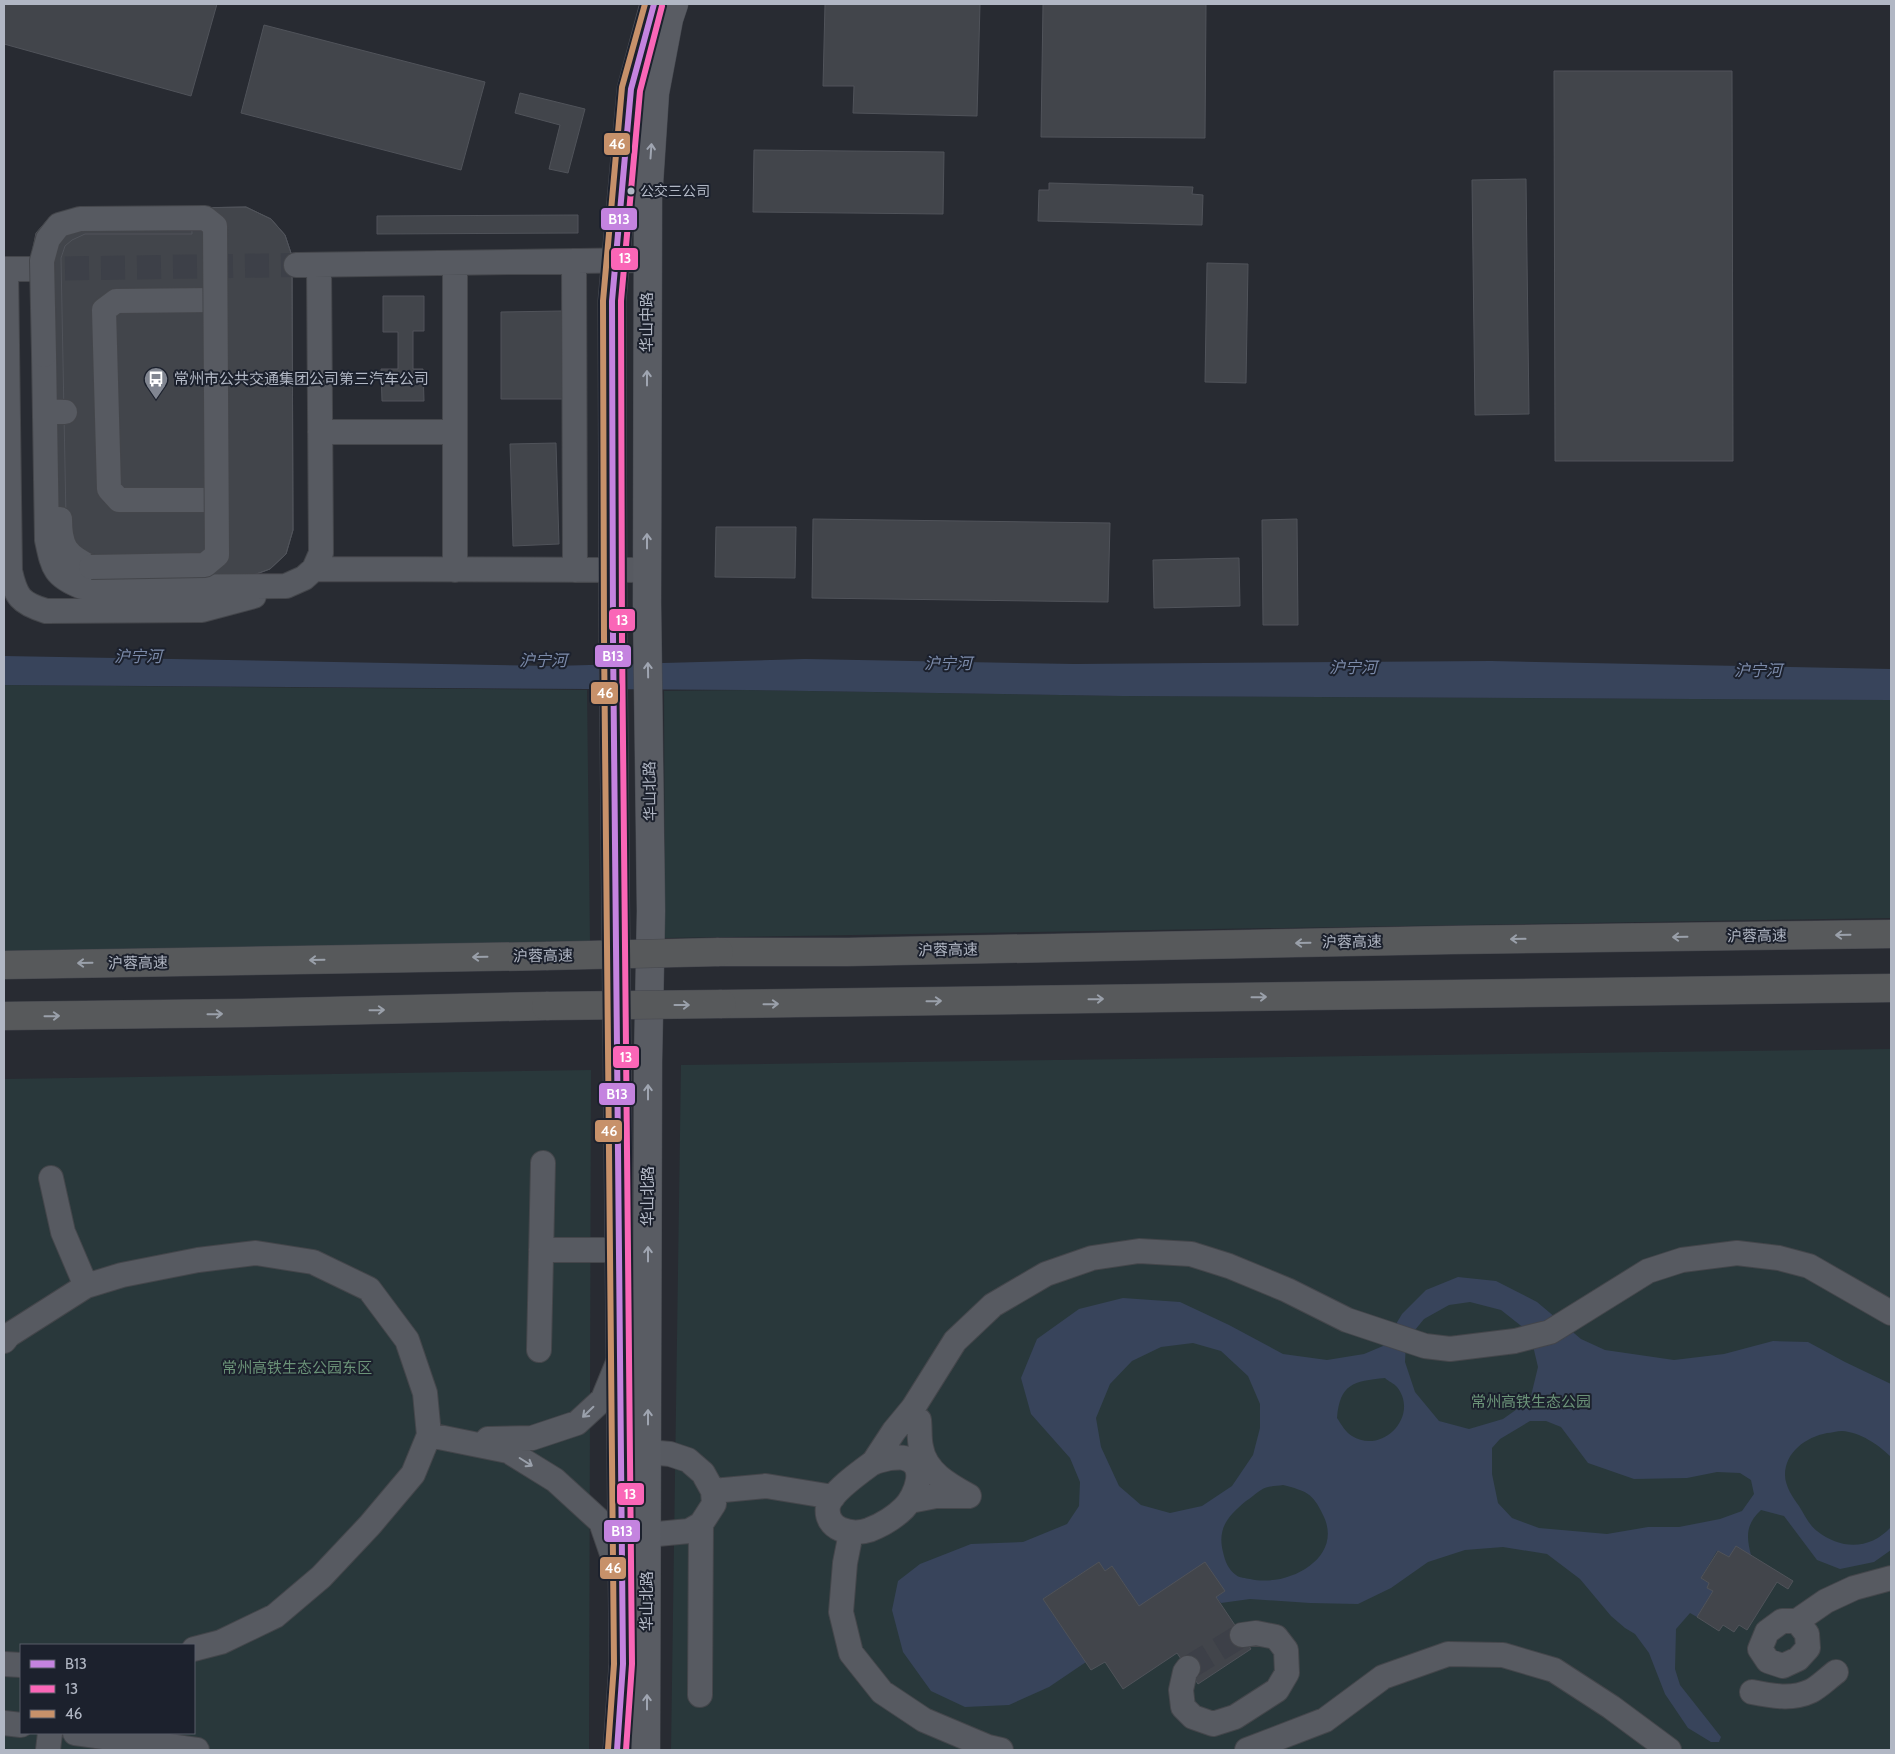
<svg xmlns="http://www.w3.org/2000/svg" width="1895" height="1754" font-family="Cabin,'Noto Sans SC',sans-serif">
  <style>
    .green { fill: #29383b; fill-rule: evenodd }
    .water { fill: #38445b; fill-rule: evenodd }
    .building { fill: #42454b; stroke: #50535a }
    .lines { fill: none; stroke-linecap: round; stroke-linejoin: round }
    .minor-tunnel { stroke: #3d4048; stroke-width: 24; stroke-dasharray: 24 12; stroke-linecap: butt }
    .minor-casing { stroke: #44464b; stroke-width: 26 }
    .major-casing { stroke: #45484f; stroke-width: 29 }
    .highway-casing { stroke: #45474e; stroke-width: 29 }
    .minor { stroke: #575a61; stroke-width: 24 }
    .major { stroke: #595c63; stroke-width: 28 }
    .highway { stroke: #57595b; stroke-width: 28 }
    .minor-bridge-casing { stroke: #44464b; stroke-width: 26; stroke-linecap: butt }
    .highway-bridge-casing { stroke: #45474e; stroke-width: 29; stroke-linecap: butt }
    .minor-bridge { stroke: #575a61; stroke-width: 24 }
    .highway-bridge { stroke: #57595b; stroke-width: 28 }
    .bus-1-casing { stroke: #1c212d; stroke-width: 10 }
    .bus-2-casing { stroke: #1c212d; stroke-width: 10 }
    .bus-3-casing { stroke: #1c212d; stroke-width: 10 }
    .bus-1 { stroke: #c483df; stroke-width: 6 }
    .bus-2 { stroke: #fa66b7; stroke-width: 6 }
    .bus-3 { stroke: #c7916a; stroke-width: 6 }
    .oneway { stroke: #9fa5b1 }
    .oneway2 { stroke: #9aa0aa }
    .oneway3 { stroke: #9aa0ab }
    .bus-dot { fill: #b1b7c4; stroke: #1c212d; stroke-width: 2 }
    .labels { text-anchor: middle; dominant-baseline: central; stroke-width: 4; stroke-linejoin: round; paint-order: stroke }
    .bus-label { font-size: 14px; fill: #b1b7c4; stroke: #1c212d; text-anchor: start }
    .street-label { font-size: 15px; fill: #b1b7c4; stroke: #1c212d }
    .poi-label { font-size: 15px; fill: #b1b7c4; stroke: #1c212d; text-anchor: start }
    .park-label { font-size: 15px; fill: #6b9378; stroke: #1c212d }
    .water-label { font-size: 16px; font-style: italic; fill: #7c8baa; stroke: #1c212d }
    .line-badge { stroke: #1c212d; stroke-width: 2 }
    .badge-label { font-size: 14px; text-anchor: middle; font-weight: bold; fill: #fff }
  </style>
  <rect width="100%" height="100%" fill="#282b32"/>
  <path class="green" d="M4,685L587,690L590,943L4,951Z
    M747,690L1122,696L1891,700V918L665,938L664,691Z
    M1891,1049V1750H671L681,1065Z
    M591,1070L589,1750H4V1079ZM21,1645H194V1733H21Z"/>
  <path class="water" d="M4,656L553,666L805,659L1074,664L1491,661L1891,669V700L1122,696L747,690L4,685Z
    M1458,1277L1496,1281L1537,1302L1581,1339L1605,1350L1674,1360L1724,1354L1773,1341L1808,1342L1845,1362L1891,1384V1457C1879,1445 1860,1432 1842,1431C1837,1431 1831,1433 1827,1433C1806,1437 1785,1452 1785,1475C1785,1486 1793,1498 1799,1506C1804,1514 1809,1525 1817,1531C1841,1550 1870,1550 1891,1527V1550L1874,1562L1840,1569L1817,1560L1784,1516L1761,1510C1746,1524 1746,1536 1751,1555L1729,1557L1717,1551L1701,1578L1709,1583L1707,1588L1713,1591L1697,1617L1690,1613L1676,1629L1675,1669L1680,1685L1721,1737L1719,1742H1711L1688,1728L1665,1694L1649,1653L1635,1634L1625,1628L1611,1616L1580,1579L1547,1554L1503,1547L1465,1550L1428,1562L1391,1588L1358,1604L1310,1603L1250,1599L1221,1603L1216,1597L1225,1591L1139,1606L1112,1566L1105,1571L1099,1562L1043,1599L1086,1662L1049,1687L1009,1705L965,1707L931,1691L903,1652L892,1610L898,1581L920,1564L971,1544L1023,1542L1067,1524L1079,1506L1080,1482L1070,1458L1031,1414L1021,1378L1037,1339L1079,1309L1123,1298L1180,1302L1229,1325L1283,1354L1327,1360L1364,1354L1383,1346L1402,1314L1426,1290ZM1470,1302L1501,1310L1530,1333L1538,1367L1530,1400L1503,1419L1469,1429L1439,1421L1415,1392L1405,1362L1406,1341L1424,1319L1449,1305ZM1193,1343L1221,1351L1248,1376L1260,1404V1428L1253,1455L1232,1486L1202,1506L1170,1513L1141,1505L1119,1486L1101,1447L1096,1418L1110,1384L1132,1361L1161,1347ZM1385,1378C1388,1381 1395,1384 1397,1387C1420,1416 1382,1455 1352,1436C1346,1433 1341,1424 1337,1418C1340,1384 1353,1381 1385,1378ZM1530,1421H1546L1561,1427L1588,1463L1634,1479L1687,1478L1717,1472L1740,1473L1751,1480L1754,1494L1742,1511L1720,1519L1679,1527H1648L1607,1534L1539,1528L1512,1518L1498,1503L1492,1474V1448L1500,1439ZM1283,1485C1306,1491 1313,1493 1323,1515C1345,1558 1287,1588 1250,1579C1246,1578 1239,1578 1236,1575C1228,1569 1225,1561 1223,1552C1217,1528 1228,1516 1246,1501C1251,1498 1256,1493 1261,1490C1267,1486 1276,1486 1283,1485Z"/>
  <path class="building" d="M4,4H217L191,96L4,44Z
    M825,4H980L977,116L853,113L854,86H823Z
    M1043,4H1206L1205,138L1041,137Z
    M264,25L485,82L461,170L241,113Z
    M1554,71H1732L1733,461H1555Z
    M520,93L585,109L568,173L549,169L560,125L515,113Z
    M754,150L944,152L943,214L753,212Z
    M1526,179L1529,414L1475,415L1472,180Z
    M1049,183L1193,187L1192,194L1203,195L1202,225L1038,221L1039,190H1049Z
    M246,207L271,219L285,235L292,256L293,530L286,554L270,569L248,577L83,601L62,591L48,577L31,258L36,233L50,217L73,210Z
    M246,207L271,219L285,235L292,256L293,530L286,554L270,569L248,577L201,578L91,556L68,537L66,518L61,258L65,246L72,240L85,234H192L191,208Z
    M578,215V233L377,234V216Z
    M1207,263L1248,264L1246,383L1205,382Z
    M383,296H424V331H413V369H423L424,401H382L381,369H398V332H383Z
    M562,311L563,399H501V312Z
    M556,443L559,544L513,546L510,444Z
    M813,519L1110,523L1108,602L812,598Z
    M1297,519L1298,625H1263L1262,520Z
    M716,527H796L795,578L715,577Z
    M1239,558L1240,606L1154,608L1153,560Z
    M1736,1546L1793,1581L1788,1589L1777,1582L1747,1630L1739,1625L1734,1632L1723,1625L1719,1631L1697,1617L1713,1591L1707,1588L1709,1583L1701,1578L1718,1551L1729,1557Z
    M1099,1562L1105,1571L1112,1566L1139,1606L1205,1562L1225,1591L1216,1597L1251,1649L1198,1684L1177,1653L1123,1689L1105,1662L1091,1670L1043,1599Z"/>
  <g class="lines">
    <path class="minor-tunnel" d="M29,269L296,265
      M1188,1668L1242,1635"/>
    <g class="minor-casing">
      <path id="minor" d="M574,261L575,570
        M296,265L647,260
        M4,269H29
        M6,269L10,571C16,597 20,603 46,611L202,610L254,596
        M215,300L116,301L104,310L109,489L119,500H217
        M44,355L47,540C53,568 54,576 82,587L286,586L304,578L314,569L647,570
        M45,411L65,412
        M320,432H455
        M60,519C60,547 66,555 91,567
        M314,569L321,553L319,265
        M455,570V263
        M51,1178L63,1232L86,1286
        M541,1250H619
        M4,1341L9,1335L86,1286L122,1275L198,1260L256,1253L313,1262L369,1289L407,1340L425,1393L429,1435L413,1474L370,1525L321,1577L275,1616L221,1642L194,1649
        M539,1350L543,1163
        M919,1420C920,1429 919,1439 921,1447C925,1472 949,1485 969,1496
        M429,1435L508,1451L555,1480L601,1522L619,1574
        M488,1439L532,1438L577,1423L603,1399L619,1360
        M889,1458C894,1458 900,1457 904,1458C929,1464 916,1496 904,1508C894,1518 882,1525 869,1530C852,1536 824,1530 828,1506C831,1493 860,1472 871,1464C876,1461 883,1460 889,1458Z
        M873,1463L894,1431L913,1408L955,1341L993,1305L1046,1274L1092,1258L1139,1251L1191,1254L1229,1266L1287,1290L1347,1320L1425,1346L1450,1349L1515,1341L1550,1332L1648,1271L1682,1260L1737,1253L1779,1258L1809,1266L1891,1313
        M713,1491L766,1486L833,1497
        M910,1501L936,1496H968
        M851,1533L845,1563L841,1612L851,1653L882,1692L924,1720L988,1747L1001,1750
        M647,1535L689,1531L701,1524L714,1504L713,1491L703,1473L688,1460L670,1454L648,1452
        M1797,1621L1807,1634L1808,1648L1798,1659L1783,1666L1768,1661L1760,1649L1767,1632L1782,1621H1797L1826,1601L1854,1588L1891,1578
        M4,1664L21,1665
        M1188,1668L1185,1672L1181,1690L1183,1707L1193,1717L1213,1724L1235,1717L1277,1690L1287,1673L1286,1650L1276,1637L1256,1633L1242,1635
        M1752,1692C1772,1696 1792,1700 1811,1691C1819,1687 1828,1678 1836,1672
        M700,1695L701,1524
        M4,1723L21,1725
        M75,1733L197,1750
        M48,1750L50,1733
        M1247,1750L1325,1720L1383,1677L1448,1654L1503,1655L1554,1670L1611,1707L1669,1750"/>
    </g>
    <g class="major-casing">
      <path id="major" d="M617,1750L623,1664L613,638L612,301L631,89L654,4
        M646,1750L648,1062L651,911L647,604L648,199L655,93L669,19L674,4"/>
    </g>
    <g class="highway-casing">
      <path id="highway" d="M719,952H848L1451,940L1891,934
        M4,965L546,956
        M722,1004L1891,988
        M4,1016L242,1013L546,1006"/>
    </g>
    <use href="#minor" class="minor"/>
    <use href="#major" class="major"/>
    <use href="#highway" class="highway"/>
    <g class="minor-bridge-casing">
      <path id="minor-bridge" d="M44,355L42,261L48,239L59,225L80,219L205,218L215,226L217,555L205,565L91,567"/>
    </g>
    <g class="highway-bridge-casing">
      <path id="highway-bridge" d="M546,956L719,952
        M546,1006L722,1004"/>
    </g>
    <use href="#minor-bridge" class="minor-bridge"/>
    <use href="#highway-bridge" class="highway-bridge"/>
    <g class="bus-1-casing">
      <path id="bus-1" d="M617,1750L623,1664L613,638L612,301L631,89L654,4"/>
    </g>
    <g class="bus-2-casing">
      <path id="bus-2" d="M626,1750L632,1664L622,638L621,301L640,91L662,6"/>
    </g>
    <g class="bus-3-casing">
      <path id="bus-3" d="M608,1749L614,1664L604,638L603,301L622,87L645,4"/>
    </g>
    <use href="#bus-1" class="bus-1"/>
    <use href="#bus-2" class="bus-2"/>
    <use href="#bus-3" class="bus-3"/>
  </g>
  <defs><path id="oneway-shaft" d="M-6 0H5M1.5-3L5.5 0L1.5 3" fill="none" stroke-width="1.6" stroke-linecap="round" stroke-linejoin="round" transform="scale(1.25)"/></defs>
  <g class="oneway">
    <use href="#oneway-shaft" transform="translate(651 151) rotate(-86)"/>
    <use href="#oneway-shaft" transform="translate(647 378) rotate(-90)"/>
    <use href="#oneway-shaft" transform="translate(647 541) rotate(-90)"/>
    <use href="#oneway-shaft" transform="translate(648 670) rotate(-91)"/>
    <use href="#oneway-shaft" transform="translate(648 1092) rotate(-90)"/>
    <use href="#oneway-shaft" transform="translate(648 1254) rotate(-90)"/>
    <use href="#oneway-shaft" transform="translate(648 1417) rotate(-90)"/>
    <use href="#oneway-shaft" transform="translate(647 1702) rotate(-90)"/>
  </g>
  <g class="oneway2">
    <use href="#oneway-shaft" transform="translate(1843 935) rotate(179)"/>
    <use href="#oneway-shaft" transform="translate(1680 937) rotate(179)"/>
    <use href="#oneway-shaft" transform="translate(1518 939) rotate(179)"/>
    <use href="#oneway-shaft" transform="translate(1303 943) rotate(179)"/>
    <use href="#oneway-shaft" transform="translate(480 957) rotate(179)"/>
    <use href="#oneway-shaft" transform="translate(317 960) rotate(179)"/>
    <use href="#oneway-shaft" transform="translate(85 963) rotate(179)"/>
    <use href="#oneway-shaft" transform="translate(1259 997) rotate(-1)"/>
    <use href="#oneway-shaft" transform="translate(1096 999) rotate(-1)"/>
    <use href="#oneway-shaft" transform="translate(934 1001) rotate(-1)"/>
    <use href="#oneway-shaft" transform="translate(771 1004) rotate(-1)"/>
    <use href="#oneway-shaft" transform="translate(682 1005)"/>
    <use href="#oneway-shaft" transform="translate(377 1010) rotate(-1)"/>
    <use href="#oneway-shaft" transform="translate(215 1014) rotate(-1)"/>
    <use href="#oneway-shaft" transform="translate(52 1016) rotate(-1)"/>
  </g>
  <g class="oneway3">
    <use href="#oneway-shaft" transform="translate(588 1412) rotate(136)"/>
    <use href="#oneway-shaft" transform="translate(526 1462) rotate(32)"/>
  </g>
  <defs>
    <g id="bus-pin" transform="scale(1.25)"><path d="M0 17L-7.5 6A9.5 9.5 0 1 1 7.5 6Z" fill="#818691" stroke="#1c212d"/><path d="M-5-6H5V4H4V6H2V4H-2V6H-4V4H-5ZM-3.5-4V0h7V-4ZM-3.5 1.2v1.5H-2V1.2ZM2 1.2v1.5H3.5V1.2Z" fill="#fff"/></g>
  </defs>
  <g fill-rule="evenodd">
    <use href="#bus-pin" x="156" y="379"/>
  </g>
  <circle class="bus-dot" cx="631" cy="191" r="4.5"/>
  <g class="labels">
    <g class="bus-label">
      <text x="640" y="191">公交三公司</text>
    </g>
    <g class="street-label">
      <text transform="translate(647 322) rotate(-90)">华山中路</text>
      <text transform="translate(650 791) rotate(-91)">华山北路</text>
      <text transform="translate(1757 936) rotate(-1)">沪蓉高速</text>
      <text transform="translate(1352 942) rotate(-1)">沪蓉高速</text>
      <text transform="translate(948 950) rotate(-1)">沪蓉高速</text>
      <text transform="translate(543 956) rotate(-1)">沪蓉高速</text>
      <text transform="translate(138 963) rotate(-1)">沪蓉高速</text>
      <text transform="translate(648 1196) rotate(-90)">华山北路</text>
      <text transform="translate(647 1601) rotate(-90)">华山北路</text>
    </g>
    <g class="poi-label">
      <text x="174" y="379">常州市公共交通集团公司第三汽车公司</text>
    </g>
    <g class="park-label">
      <text x="297" y="1368">常州高铁生态公园东区</text>
      <text x="1531" y="1402">常州高铁生态公园</text>
    </g>
    <g class="water-label">
      <text x="138" y="656">沪宁河</text>
      <text x="543" y="660">沪宁河</text>
      <text x="948" y="663">沪宁河</text>
      <text x="1353" y="667">沪宁河</text>
      <text x="1758" y="670">沪宁河</text>
    </g>
  </g>
  <g class="line-badge">
    <rect x="603" y="132" width="28" height="24" rx="5" fill="#c7916a"/>
    <rect x="600" y="207" width="38" height="24" rx="5" fill="#c483df"/>
    <rect x="610" y="247" width="29" height="24" rx="5" fill="#fa66b7"/>
    <rect x="608" y="608" width="28" height="24" rx="5" fill="#fa66b7"/>
    <rect x="594" y="644" width="38" height="24" rx="5" fill="#c483df"/>
    <rect x="590" y="681" width="29" height="24" rx="5" fill="#c7916a"/>
    <rect x="612" y="1045" width="28" height="24" rx="5" fill="#fa66b7"/>
    <rect x="598" y="1082" width="38" height="24" rx="5" fill="#c483df"/>
    <rect x="594" y="1119" width="29" height="24" rx="5" fill="#c7916a"/>
    <rect x="616" y="1482" width="29" height="24" rx="5" fill="#fa66b7"/>
    <rect x="603" y="1519" width="38" height="24" rx="5" fill="#c483df"/>
    <rect x="599" y="1556" width="28" height="24" rx="5" fill="#c7916a"/>
  </g>
  <g class="badge-label">
    <text x="617" y="149">46</text>
    <text x="619" y="224">B13</text>
    <text x="625" y="263">13</text>
    <text x="622" y="625">13</text>
    <text x="613" y="661">B13</text>
    <text x="605" y="698">46</text>
    <text x="626" y="1062">13</text>
    <text x="617" y="1099">B13</text>
    <text x="609" y="1136">46</text>
    <text x="630" y="1499">13</text>
    <text x="622" y="1536">B13</text>
    <text x="613" y="1573">46</text>
  </g>
  <rect width="1895" height="1754" fill="none" stroke="#b1b7c4" stroke-width="10"/>
  <rect x="20" y="1644" width="175" height="90" fill="#1c212d" stroke="#585d69"/>
  <rect x="30" y="1660" width="25" height="8" fill="#c483df" stroke="#585d69"/>
  <text x="65" y="1669" font-size="15" fill="#b1b7c4">B13</text>
  <rect x="30" y="1685" width="25" height="8" fill="#fa66b7" stroke="#585d69"/>
  <text x="65" y="1694" font-size="15" fill="#b1b7c4">13</text>
  <rect x="30" y="1710" width="25" height="8" fill="#c7916a" stroke="#585d69"/>
  <text x="65" y="1719" font-size="15" fill="#b1b7c4">46</text>
</svg>
